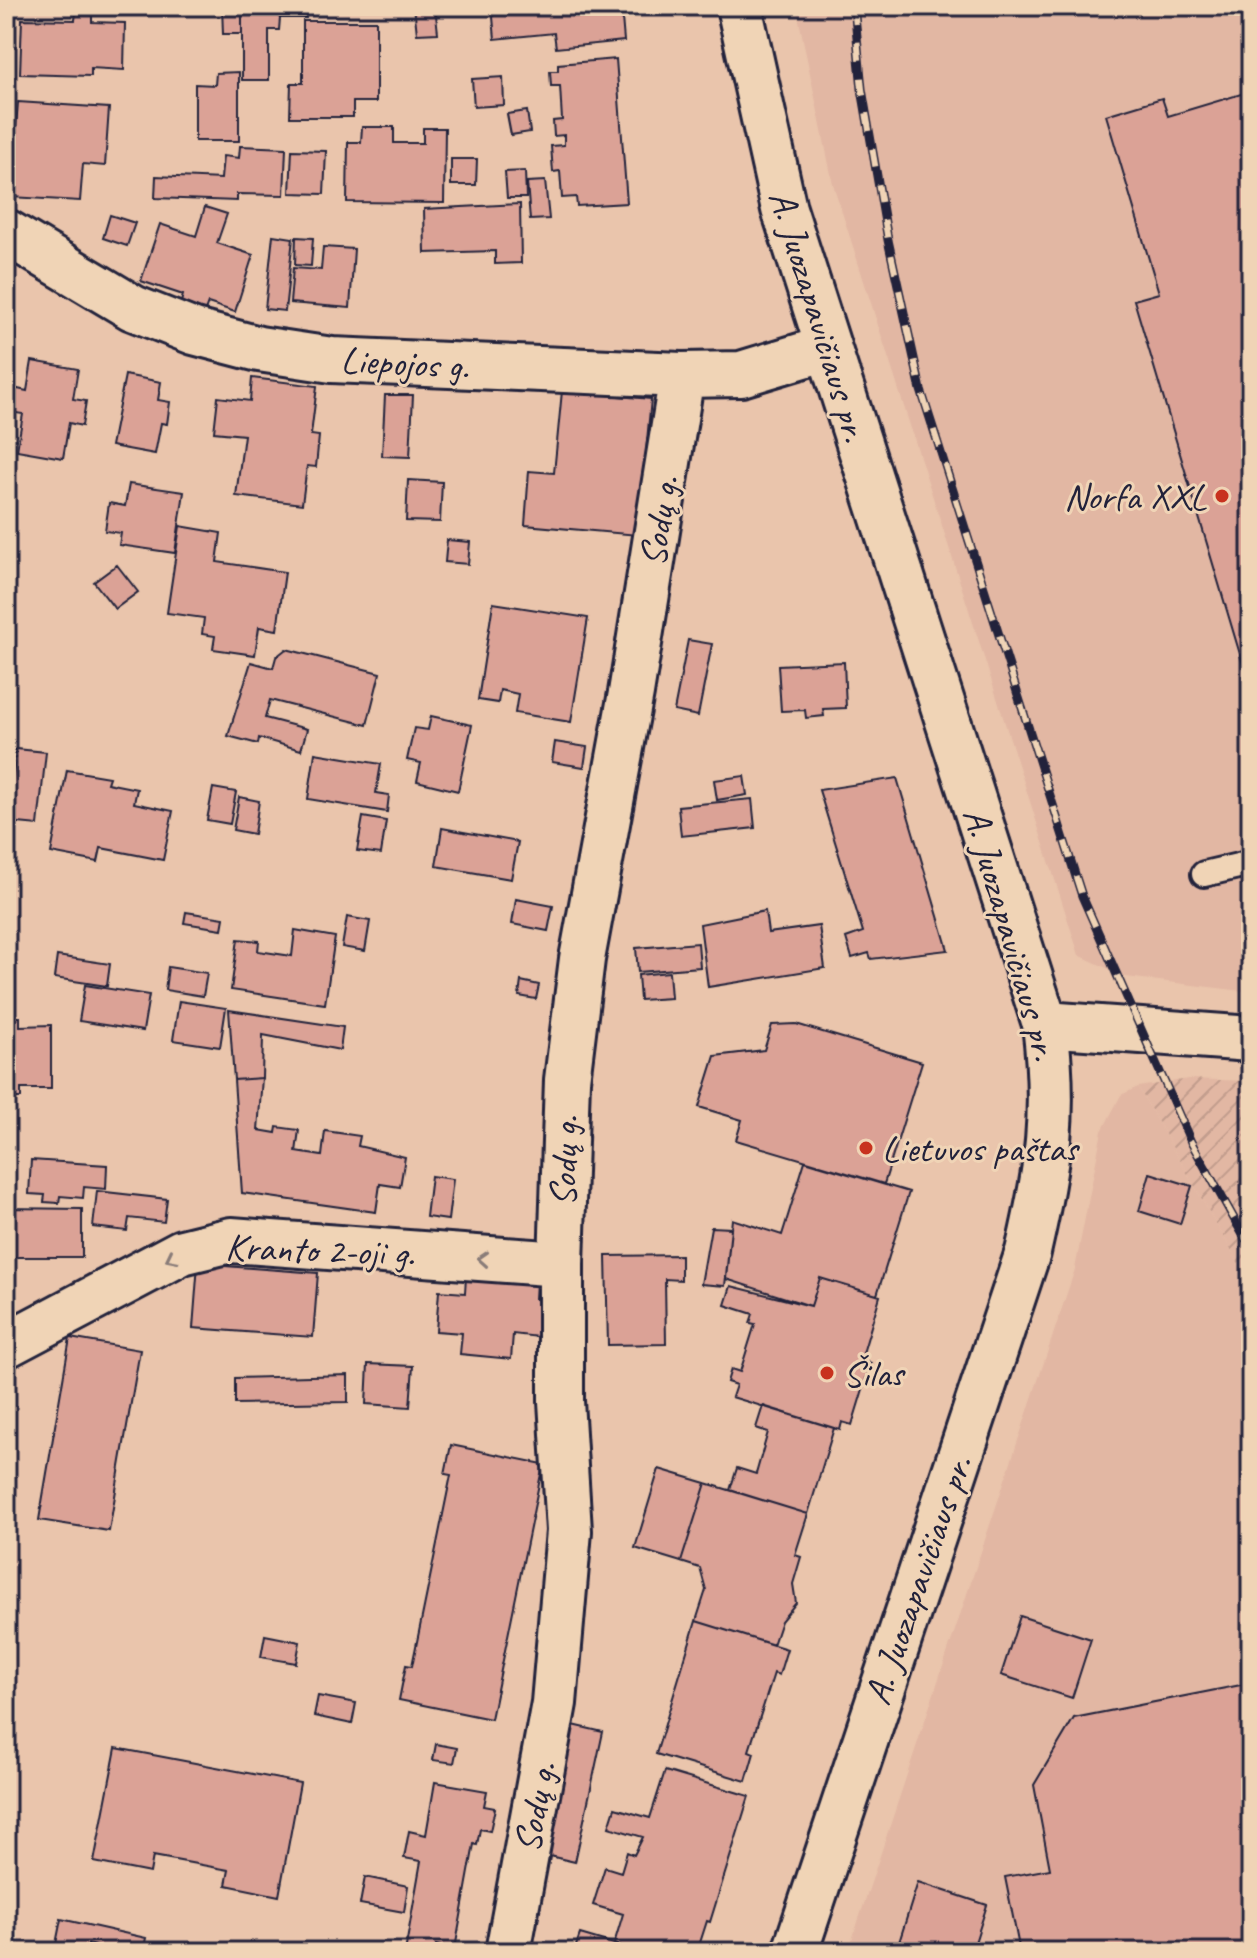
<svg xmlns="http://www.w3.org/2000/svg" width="1257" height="1958" font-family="Caveat,sans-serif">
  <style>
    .built { fill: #e2b7a3 }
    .industrial { fill: url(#industrial-furrows) }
    .building { fill: #dba296; stroke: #22223b; stroke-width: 2 }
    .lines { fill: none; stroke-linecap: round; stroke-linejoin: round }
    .lane-casing { stroke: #22223b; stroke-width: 30 }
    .street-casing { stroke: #22223b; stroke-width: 50 }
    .secondary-casing { stroke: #22223b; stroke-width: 50 }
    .lane { stroke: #f0d4b6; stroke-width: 24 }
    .street { stroke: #f0d4b6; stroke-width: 44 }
    .secondary { stroke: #f0d4b6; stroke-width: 44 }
    .rail-casing { stroke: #22223b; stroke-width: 9 }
    .rail { stroke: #f0d4b6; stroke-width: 6; stroke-dasharray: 18; stroke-linecap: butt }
    .oneway { stroke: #897b78 }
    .poi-dot { fill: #c8321e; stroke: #f0d4b6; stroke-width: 3 }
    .labels { text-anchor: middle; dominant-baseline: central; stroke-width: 6; stroke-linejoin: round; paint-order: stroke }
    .street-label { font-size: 38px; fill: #22223b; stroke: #f0d4b6 }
    .poi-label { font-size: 38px; fill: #22223b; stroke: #f0d4b6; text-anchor: start }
  </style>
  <defs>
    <pattern id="industrial-furrows" width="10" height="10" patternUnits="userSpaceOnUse" patternTransform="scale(2)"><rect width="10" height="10" fill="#e2b7a3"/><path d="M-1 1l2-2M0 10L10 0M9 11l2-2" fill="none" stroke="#c29d8d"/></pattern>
  </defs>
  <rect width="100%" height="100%" fill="#eac5ac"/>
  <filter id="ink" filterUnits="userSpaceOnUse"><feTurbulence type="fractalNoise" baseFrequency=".0125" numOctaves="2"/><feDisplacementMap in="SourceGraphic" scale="16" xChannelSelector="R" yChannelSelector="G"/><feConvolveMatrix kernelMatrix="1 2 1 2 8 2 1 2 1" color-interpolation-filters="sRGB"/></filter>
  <g filter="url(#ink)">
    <path class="built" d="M796,6H1251V992L1126,977L1079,955L833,184Z
      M1138,1087L1251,1285V1952H848L1075,1269L1102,1131L1121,1095Z"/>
    <path class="industrial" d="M1188,1079L1251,1081V1285L1138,1087Z"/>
    <path class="building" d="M222,6H242V34H223Z
      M306,6V18H280L279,30H269V80H242V7Z
      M414,6H435L438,33L417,34Z
      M492,6H621L624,41L556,48L554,33L495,39Z
      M76,13H92V22L125,23L124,70L91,68V76L20,74L22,19L75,20Z
      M303,21H376V102H353V117H290L291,83H303Z
      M616,59L627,203L577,206L576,197L562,198L560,171L553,172L551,146L564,145V135L554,136L553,121L562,120L560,86H551L550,71H558V64Z
      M239,72V141H195V84L215,85L216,73Z
      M503,77L504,105L474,107L472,79Z
      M1251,91V691L1134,300L1159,293L1106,115L1162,98L1168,116Z
      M18,102L109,108L105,166L83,164L80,201L11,197L13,161H6V137L15,138Z
      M527,111L530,132L511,135L507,114Z
      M362,127H394V143H423V128H445L444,203L347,202L348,142H361Z
      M240,146L286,148L284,195L237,194V201L155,198L156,176L221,179L223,156L239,158Z
      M292,150L326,151L324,194L290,193Z
      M451,159H477L476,185H451Z
      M525,171L526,198H507L505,172Z
      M545,181L549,219L530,220L527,182Z
      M520,204L521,263L495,264V251L425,253L424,209Z
      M205,207L227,214L217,243L253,255L235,312L208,303L205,311L181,302L183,295L141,281L160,224L196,236Z
      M110,215L135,223L127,246L103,238Z
      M273,235L293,238L285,311L265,309Z
      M296,237L313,238L311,266L295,265Z
      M323,247L354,249L350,308L290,303L293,268L321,270Z
      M32,361L78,369L73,399L86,401L82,426L69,423L63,458L17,450L23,414L9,412L13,388L27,391Z
      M125,375L161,382L158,400L170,402L167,424L161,423L155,454L111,446Z
      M252,378L317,386L311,435L319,436L316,467L307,466L302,504L236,496L244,435L214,432L218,397L250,401Z
      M562,391L651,399L638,535L525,525L529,471L554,473Z
      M385,395H413L410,457L382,456Z
      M408,480L442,482L440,522L406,521Z
      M129,484L184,492L175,553L119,545L121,533L105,531L109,503L125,506Z
      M180,526L221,533L217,562L285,572L277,630L259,627L255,655L213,649L215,636L202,634L204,618L167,613Z
      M447,540L470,542L468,564L445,562Z
      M117,565L138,592L115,609L94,582Z
      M493,603L588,618L571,722L515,713L518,694L500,690L498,703L478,700Z
      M688,640L712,644L698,716L674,711Z
      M286,649L380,673L367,725L270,700L265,718L307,729L301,750L259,738L258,744L228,736L251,662L273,668L276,657Z
      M844,662L846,708L823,709L824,716L806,718L805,710L781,711L778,665Z
      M431,716L472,725L458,791L417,781L421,763L407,760L414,728L428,730Z
      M555,742L587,747L584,767L552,762Z
      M16,749L46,752L38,825L8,822Z
      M315,753L381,764L376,793L389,795L387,812L308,799Z
      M67,770L109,777L107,783L137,789L134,803L173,811L163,860L101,848L98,862L51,853Z
      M744,776L747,795L717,800L714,780Z
      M897,778L948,950L871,959L869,953L852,958L846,938L863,932L819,790Z
      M213,788L236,792L230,824L207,820Z
      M239,797L259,801L254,834L233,830Z
      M752,799L755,828L681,836L678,806Z
      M363,817L386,821L381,854L357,851Z
      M442,828L518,842L511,879L436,866Z
      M516,899L553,906L548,931L512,924Z
      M765,911L768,933L819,926L825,968L708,987L700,924Z
      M186,912L224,918L222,929L184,923Z
      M347,917L370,921L365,951L342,947Z
      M295,930L335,937L325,1004L231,990L238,939L259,941L258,951L292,956Z
      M698,943L700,967L638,972L636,948Z
      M57,956L110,964L107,986L54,978Z
      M168,967L207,973L203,996L165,990Z
      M669,972L671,998L640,1000L638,975Z
      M521,981L539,985L536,999L519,996Z
      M85,985L149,995L143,1031L79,1021Z
      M179,1001L226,1008L220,1047L173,1040Z
      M229,1010L343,1027L340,1050L263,1035L262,1078L234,1080Z
      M6,1017H20V1026L51,1025V1089H21V1098H6Z
      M796,1024L922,1062L884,1184L736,1140L742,1120L699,1107L715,1056L764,1050L772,1025Z
      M262,1078L258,1130L276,1133L277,1127L299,1130L296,1152L322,1156L325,1131L360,1136L358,1146L405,1157L400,1187L380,1184L376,1212L242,1193L234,1080Z
      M31,1160L107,1165L106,1189L84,1187L83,1198L60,1196L59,1203L44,1202L45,1195L29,1194Z
      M805,1161L909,1192L877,1295L820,1278L811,1306L726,1279L732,1219L782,1235Z
      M1150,1173L1192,1186L1180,1224L1139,1211Z
      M431,1176L453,1179L448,1220L426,1217Z
      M97,1191L167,1199L164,1222L129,1218L127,1231L93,1227Z
      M6,1208L82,1209V1257H11V1300H6Z
      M711,1227L731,1228L725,1286L701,1284Z
      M681,1255V1280L665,1279L666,1344L608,1345L606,1256Z
      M198,1264L318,1273L313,1337L193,1328Z
      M466,1277L536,1282L535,1299L541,1300L538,1337L513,1334L511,1359L460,1354L462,1333L436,1331L439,1291L465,1293Z
      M820,1278L880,1296L861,1360L871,1363L852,1425L842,1422L840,1430L732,1397L736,1385L727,1382L731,1369L740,1372L755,1324L750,1323L753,1314L725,1305L731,1286L811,1306Z
      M70,1338L140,1350L109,1531L39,1520Z
      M368,1364L413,1366L410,1407L366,1404Z
      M348,1375V1402L235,1404V1378Z
      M763,1406L834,1428L808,1514L730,1490L737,1468L756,1474L768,1432L756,1428Z
      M451,1445L543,1464L491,1719L399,1700L406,1665L412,1666L451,1475L445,1474Z
      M659,1469L706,1483L681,1562L635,1548Z
      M706,1483L808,1514L795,1555L801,1557L793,1584L796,1603L781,1621L773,1645L696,1621L706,1590L700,1568L681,1562Z
      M1020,1616L1091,1639L1072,1698L1001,1675Z
      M696,1621L787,1649L779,1675L774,1673L749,1751L754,1753L746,1781L656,1754Z
      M265,1635L300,1642L296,1663L261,1657Z
      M1251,1683V1952H1020L1005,1877L1050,1869L1034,1785L1074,1718Z
      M318,1696L356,1703L352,1724L314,1716Z
      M573,1725L603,1732L575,1862L545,1855Z
      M436,1744L457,1748L454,1763L433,1760Z
      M116,1748L300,1783L279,1896L226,1885L229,1870L153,1856L150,1873L94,1862Z
      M665,1771L749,1796L710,1922L707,1921L697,1952H639L614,1944L623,1914L593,1905L605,1867L621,1872L627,1852L634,1855L643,1837L609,1827L615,1808L650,1818Z
      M435,1782L487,1791L484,1806L495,1808L490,1831L480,1829L477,1845L474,1844L455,1949L436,1945L435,1952H405L421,1861L404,1858L409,1831L426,1835Z
      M365,1877L408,1886L404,1912L360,1904Z
      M918,1882L987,1905L972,1952H896Z
      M61,1919L146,1938L143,1952H123L88,1944L87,1950L56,1944Z
      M580,1934L614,1944L639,1952H574Z"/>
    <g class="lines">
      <g class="lane-casing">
        <path id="lane" d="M1204,874L1251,863"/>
      </g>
      <g class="street-casing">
        <path id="street" d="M6,232L133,308L194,332L259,349L332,360L682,375L741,374L827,348
          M1045,1024L1251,1039
          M6,1345L182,1252L231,1240L561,1264
          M508,1952L554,1703L569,1531L561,1401V1264L567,1080L582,959L631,693L682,375"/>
      </g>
      <g class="secondary-casing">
        <path id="secondary" d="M739,6L784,209L1045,1024C1056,1114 1048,1165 1028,1252L795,1952"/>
      </g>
      <use href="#lane" class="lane"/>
      <use href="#street" class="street"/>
      <use href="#secondary" class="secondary"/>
      <g class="rail-casing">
        <path id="rail" d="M854,6L862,89L888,240L921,390L1082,896L1191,1142L1251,1249"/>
      </g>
      <use href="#rail" class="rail"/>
    </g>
    <defs><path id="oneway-chevron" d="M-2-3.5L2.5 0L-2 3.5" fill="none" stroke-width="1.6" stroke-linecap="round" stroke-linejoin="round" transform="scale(2)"/></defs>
    <g class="oneway">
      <use href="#oneway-chevron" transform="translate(171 1258) rotate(153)"/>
      <use href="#oneway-chevron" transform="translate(483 1259) rotate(-176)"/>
    </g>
  </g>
  <g class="poi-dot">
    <circle cx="1222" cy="496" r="8"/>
    <circle cx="866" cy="1148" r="8"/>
    <circle cx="827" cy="1373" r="8"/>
  </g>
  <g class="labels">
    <g class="street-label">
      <text transform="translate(819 316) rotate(73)">A. Juozapavičiaus pr.</text>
      <text transform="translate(405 363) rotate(3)">Liepojos g.</text>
      <text transform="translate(659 521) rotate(-81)">Sodų g.</text>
      <text transform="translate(1011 934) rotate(74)">A. Juozapavičiaus pr.</text>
      <text transform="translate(564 1161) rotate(-88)">Sodų g.</text>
      <text transform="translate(320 1250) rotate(2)">Kranto 2-oji g.</text>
      <text transform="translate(918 1580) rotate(-71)">A. Juozapavičiaus pr.</text>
      <text transform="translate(535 1807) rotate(-79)">Sodų g.</text>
    </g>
    <g class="poi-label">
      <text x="1206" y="496" text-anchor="end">Norfa XXL</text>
      <text x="882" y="1148">Lietuvos paštas</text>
      <text x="843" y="1373">Šilas</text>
    </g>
  </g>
  <rect width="1257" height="1958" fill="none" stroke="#f0d4b6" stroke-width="32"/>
  <rect x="16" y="16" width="1225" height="1926" fill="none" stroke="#22223b" stroke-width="3" filter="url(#ink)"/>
</svg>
